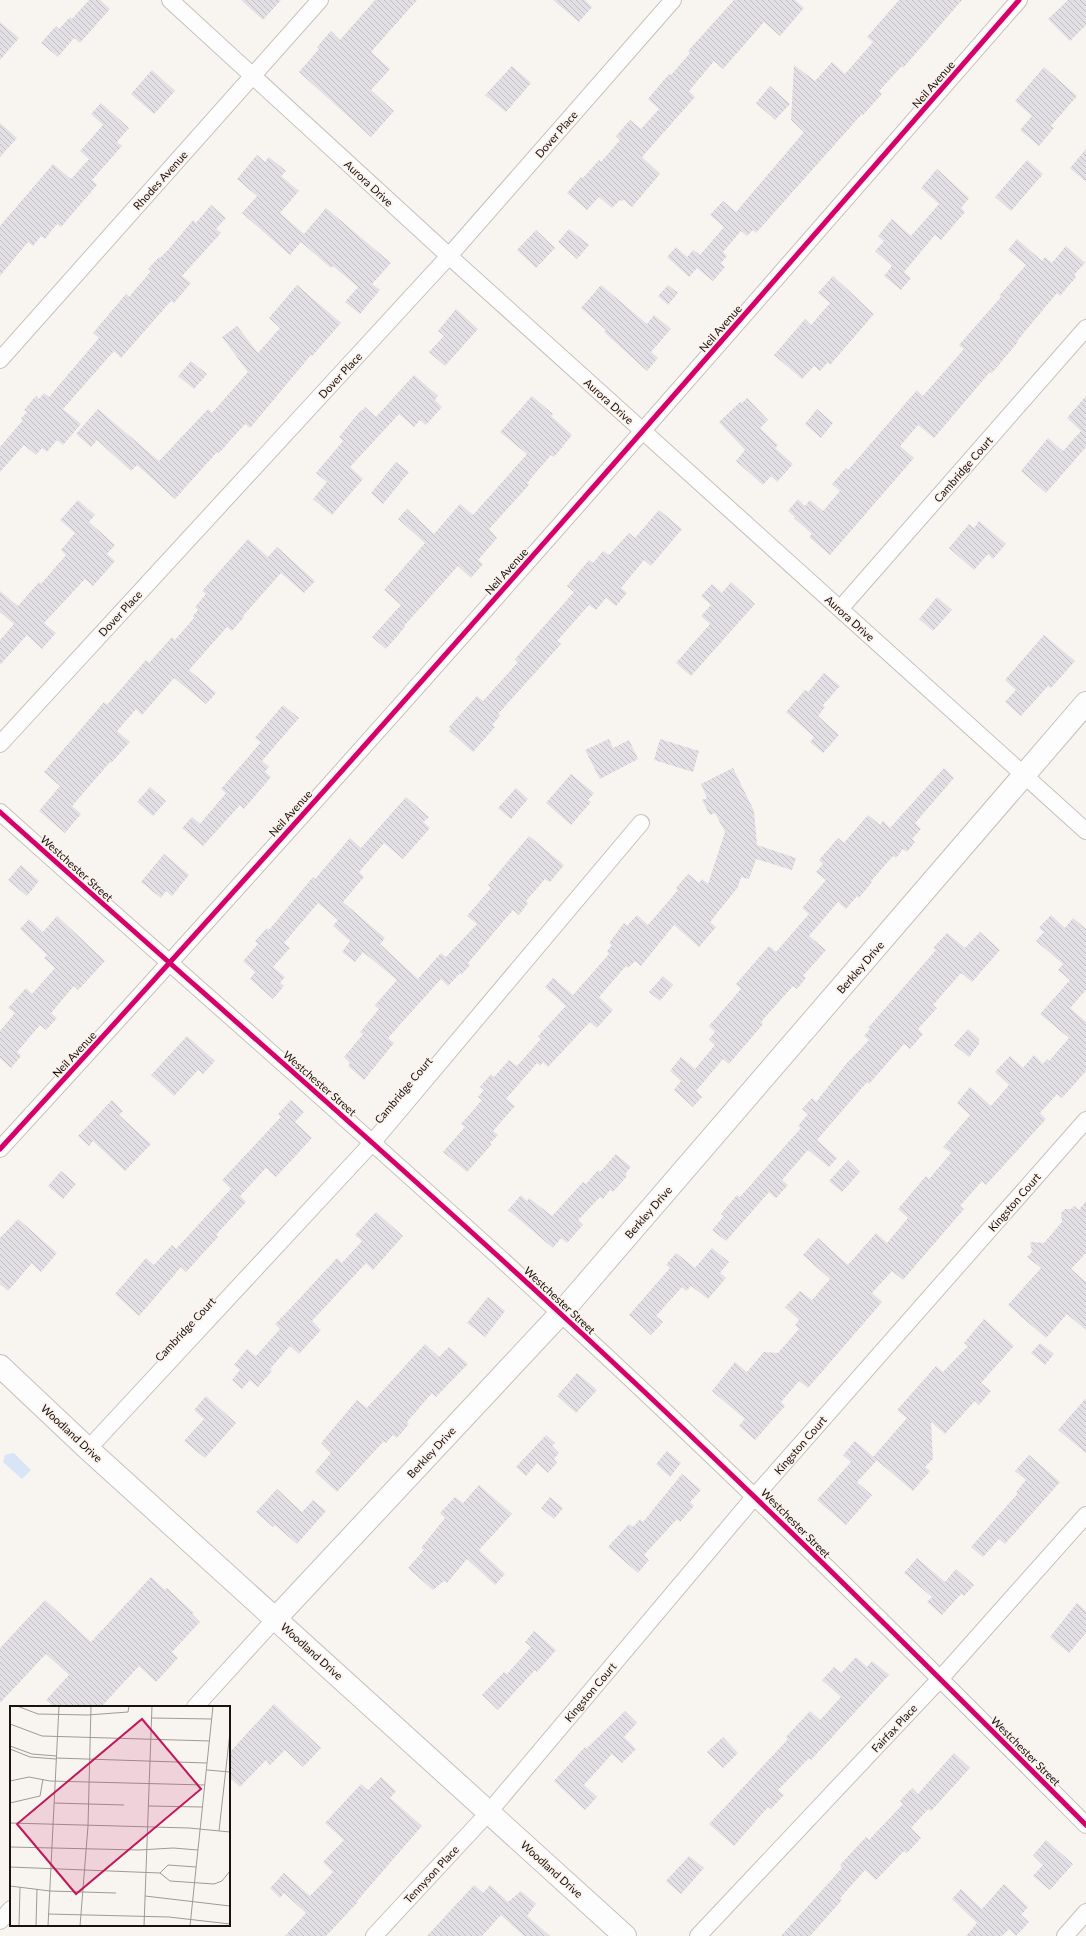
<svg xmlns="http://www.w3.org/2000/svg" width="1086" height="1936" font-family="Lato,sans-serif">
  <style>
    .water { fill: #d8e5f6 }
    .building { fill: url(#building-back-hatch) }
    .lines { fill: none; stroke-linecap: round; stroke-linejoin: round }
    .street-casing { stroke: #c6c0bb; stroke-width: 18 }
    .secondary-casing { stroke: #c6c0bb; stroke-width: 24 }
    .street { stroke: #fefdfd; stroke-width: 16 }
    .secondary { stroke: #fefdfd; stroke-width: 22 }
    .cycleway-casing { stroke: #fcf3ed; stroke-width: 8 }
    .cycleway { stroke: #d6006c; stroke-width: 5 }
    .labels { text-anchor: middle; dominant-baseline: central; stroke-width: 3.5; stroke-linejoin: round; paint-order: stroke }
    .street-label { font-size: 11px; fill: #1a120d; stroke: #fcf3ed }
    .inset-road { fill: none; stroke: #9f9a95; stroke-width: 1 }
    .view { fill: #c2185b; fill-opacity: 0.15; stroke: #c2185b; stroke-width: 2 }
    .inset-edge { fill: none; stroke: #1a120d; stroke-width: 2 }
  </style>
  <defs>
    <pattern id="building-back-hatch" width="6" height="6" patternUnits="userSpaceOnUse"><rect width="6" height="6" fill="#e2dfe5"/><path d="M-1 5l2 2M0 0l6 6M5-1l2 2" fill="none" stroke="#c1bec3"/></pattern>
  </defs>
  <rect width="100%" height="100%" fill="#f8f4f0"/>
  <path class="water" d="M14,1453L31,1470L22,1479L3,1462L5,1455Z"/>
  <path class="building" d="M89,0H100L110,9L80,43L74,38L58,57L41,43L56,26L59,29L70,17L72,19Z
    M241,0H281L263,20Z
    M375,0H417L371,52L390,69L371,90L394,111L371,137L299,72L319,49L317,47L331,31L340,40Z
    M553,0H585L592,7L579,22Z
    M734,0H795L804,8L780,36L764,22L723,69L714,61L689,91L695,97L642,157L660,174L632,207L624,200L622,201L620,200L612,208L599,197L587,210L567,193L581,177L583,178L599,160L601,162L620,140L616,136L630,120L641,129L659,109L648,99L669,74L671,75L690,53L688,51Z
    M899,0H962L903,68L902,66L879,91L882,94L863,115L862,114L756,233L753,230L747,236L741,231L723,252L727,256L721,263L725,267L713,281L697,268L689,277L667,257L676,247L687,257L693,250L700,255L724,227L710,215L723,201L736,212L804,132L791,120L794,65L815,81L832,62L845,74L873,42L867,37Z
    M1068,0H1086V25L1070,41L1048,19Z
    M0,22L19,38L0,60Z
    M512,66L531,83L506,112L485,95Z
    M1044,67L1077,96L1051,126L1054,128L1039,146L1020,130L1032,116L1015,101Z
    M152,70L175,91L154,114L131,94Z
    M770,86L790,104L775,120L756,103Z
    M101,103L129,128L117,142L122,146L92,180L97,185L61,227L57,224L45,239L41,236L33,246L28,242L0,276V226L53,164L71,179L89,159L80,151L103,125L91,114Z
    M0,123L17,138L0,157Z
    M1086,149V182L1070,168Z
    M257,155L265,162L269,157L286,171L281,176L299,191L280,213L304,234L326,208L391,263L372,284L380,290L360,314L345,302L358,287L333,266L331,268L301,242L290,255L242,213L257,196L237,179Z
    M1027,160L1043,174L1011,211L995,197Z
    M937,169L969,198L961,208L965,212L941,240L935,235L904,272L911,278L901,290L884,276L892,266L875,251L884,241L878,236L892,219L911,236L939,204L921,188Z
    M211,205L226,218L216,229L221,233L182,276L191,283L174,303L171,301L121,358L114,351L63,409L81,424L63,445L57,440L47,452L42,448L36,455L24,445L0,472V447L23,420L21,418L27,412L24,410L36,396L39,399L44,393L49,397L99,338L93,333L126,294L129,297L151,271L148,269L159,257L160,258L168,250L193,220L196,223Z
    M569,229L589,245L577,259L558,242Z
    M536,230L555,248L536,268L517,250Z
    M1017,239L1042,261L1045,257L1052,263L1066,246L1085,263L1074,275L1076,277L1060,296L1057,293L1017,341L1018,342L992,373L990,372L934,438L918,425L900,446L914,458L830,555L809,537L812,534L794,518L795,517L788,511L798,499L805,506L810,500L823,511L840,491L832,484L846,468L848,470L917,390L923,396L964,349L959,345L1001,297L999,296L1026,265L1008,250Z
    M833,276L874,314L830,365L828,362L820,371L814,366L802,379L774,355L805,319L811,325L830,303L818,293Z
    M297,285L341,323L312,356L311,355L250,428L245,424L219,453L217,452L175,499L137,465L131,471L97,440L91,447L76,434L98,409L159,461L208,409L212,413L248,372L222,337L237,326L258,353L280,328L269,318Z
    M601,285L647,324L654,315L671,329L651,352L658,358L647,371L604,332L606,330L581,308Z
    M668,285L678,293L668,305L658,296Z
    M456,309L478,329L445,366L429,352L444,336L438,331Z
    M191,361L207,374L194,389L178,376Z
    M414,375L438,396L435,400L442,407L426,425L420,420L414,427L399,414L350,467L363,479L332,515L313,499L327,482L316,473L343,441L339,437L361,410L362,411L365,407L376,417Z
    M532,396L553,414L551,416L572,435L554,457L551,455L527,483L529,485L489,529L497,538L478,560L483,564L471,578L458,566L404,626L405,627L386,649L372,637L401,605L384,590L425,543L398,519L407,509L434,534L460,504L473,515L527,454L500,432Z
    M1086,396V447L1046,493L1021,471L1048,438L1063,451L1081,431L1067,418Z
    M747,398L768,420L760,428L778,445L775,448L793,464L777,482L771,476L763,485L736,461L745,450L719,422L740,402L742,403Z
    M817,409L833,423L821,438L805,424Z
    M396,462L409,472L383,504L371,493Z
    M78,500L95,515L89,522L115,545L107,554L115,561L93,586L85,579L44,623L56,633L42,649L27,635L0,665V640L14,624L0,612V591L18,606L39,582L41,584L66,555L61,550L75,533L60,520Z
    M659,510L682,529L651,566L644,560L621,588L627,593L616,606L606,598L596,610L589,605L557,641L561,644L498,714L500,716L492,725L495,727L473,752L449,731L451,729L449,727L477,696L483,701L518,662L515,659L574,592L567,586L589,560L593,563L603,551L609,555L629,533L635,538Z
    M979,521L1006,544L993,559L988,554L974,570L949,548L969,524L974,528Z
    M248,539L268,557L277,547L315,581L304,593L281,573L243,616L244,617L232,631L227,627L189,670L216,693L206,704L174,678L142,715L136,709L117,731L130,742L111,763L110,762L72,806L81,814L65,833L39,811L60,786L44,772L104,702L107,705L146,660L149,663L172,637L175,640L194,618L193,616L198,610L195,607L206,594L202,591Z
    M731,582L755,604L691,676L676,663L710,624L701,616L711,605L701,596L712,584L722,593Z
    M937,597L952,610L933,631L919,619Z
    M1044,635L1075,661L1051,688L1048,686L1021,716L1005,702L1016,690L1005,680Z
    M824,673L840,686L823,705L825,707L818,716L839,735L823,753L810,742L814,737L786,712L805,690L808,692Z
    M283,705L299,718L262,761L269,767L265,772L271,777L244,809L240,805L203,846L182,828L192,817L200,824L226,793L221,789L261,742L255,738Z
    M609,739L613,748L629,740L638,759L600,779L585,750Z
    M660,739L699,751L693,772L654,760Z
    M733,768L754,811L757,845L796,858L792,870L756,859L749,879L741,877L738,887L710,922L716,927L699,947L674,925L641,966L635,961L628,968L626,966L599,997L613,1010L597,1028L590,1022L548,1067L543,1062L540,1066L537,1063L506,1099L515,1106L493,1131L498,1135L490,1143L492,1144L467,1172L443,1152L465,1127L461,1124L482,1100L478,1097L484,1090L480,1087L491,1074L494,1077L509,1060L517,1066L541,1039L538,1036L566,1006L545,987L553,978L573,995L609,954L607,951L612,945L609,943L624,923L627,926L637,915L648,925L678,890L676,888L688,874L699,883L702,879L708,884L725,832L715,813L710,815L702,800L707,798L701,784Z
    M944,768L954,778L915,823L921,829L912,839L915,842L907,852L903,849L896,858L893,856L871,881L872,882L859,898L857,896L846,909L838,902L809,936L826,950L803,976L806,978L797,989L793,986L761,1022L763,1024L729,1064L723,1059L696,1091L702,1097L693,1107L674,1090L681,1081L670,1071L681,1057L695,1069L715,1045L709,1039L715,1032L709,1026L741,989L736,984L769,946L776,952L809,914L802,908L826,880L816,872L823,864L819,860L838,838L844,843L868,815L880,825L883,821L890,828Z
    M571,774L594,793L588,800L591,802L571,825L546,803Z
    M150,787L166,801L153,816L137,802Z
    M516,788L528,799L511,819L498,808Z
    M406,797L429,817L423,822L430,828L403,859L384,843L359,872L364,877L343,902L385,938L380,944L418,979L441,953L446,957L477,924L467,916L491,888L488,885L529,836L564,865L550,882L545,879L526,901L528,903L519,915L513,910L468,963L470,965L461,975L460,973L448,986L441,979L388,1038L394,1043L364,1080L348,1066L350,1063L344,1057L363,1034L360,1032L379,1009L375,1005L397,980L363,952L355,962L342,952L350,941L333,926L338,920L318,903L284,943L290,948L273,967L285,977L280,983L284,986L273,999L250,979L255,972L243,961L258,944L255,941L267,928L269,930L313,877L315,879L350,838L361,848Z
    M164,854L189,875L172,896L166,891L161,898L141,882Z
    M21,865L39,881L27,896L8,880Z
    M1051,915L1065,928L1073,918L1086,929V990L1070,1008L1086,1022V1071L1062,1098L1057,1094L1040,1113L1046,1119L986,1185L982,1181L960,1206L964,1209L903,1280L892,1271L872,1293L882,1302L808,1388L799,1381L781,1402L785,1406L755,1440L739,1426L745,1419L712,1391L735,1362L747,1372L764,1352L778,1353L799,1329L795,1325L799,1320L785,1307L800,1291L812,1300L830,1279L803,1255L818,1238L848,1265L876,1233L887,1243L908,1218L898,1209L926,1176L929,1179L951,1153L943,1147L970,1115L957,1103L970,1087L991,1106L1009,1085L995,1072L1010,1056L1023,1068L1034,1055L1043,1064L1047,1059L1049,1061L1069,1038L1040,1014L1070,980L1058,970L1063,964L1036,941L1044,932L1039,928Z
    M57,916L105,961L78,990L74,986L51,1013L57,1018L46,1030L40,1025L17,1052L21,1056L11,1068L0,1058V1031L15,1013L8,1008L26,988L32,994L55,968L44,958L47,955L20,929L29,919L43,932Z
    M980,932L1000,950L972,982L961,973L933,1005L937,1008L918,1029L923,1034L910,1049L904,1044L869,1084L867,1082L817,1140L837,1158L829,1167L808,1150L782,1180L788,1185L776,1198L769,1192L726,1241L712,1230L724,1216L721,1214L737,1195L740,1197L801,1128L798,1126L808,1114L802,1109L812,1098L816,1102L847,1063L869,1040L864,1036L870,1029L868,1028L936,950L933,948L947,933L965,948Z
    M663,976L673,985L660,1001L649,992Z
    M968,1029L979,1039V1044L969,1057L954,1045Z
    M187,1036L215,1061L203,1074L198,1070L174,1096L151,1075Z
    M112,1100L123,1111L119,1115L151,1144L125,1171L93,1141L89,1146L78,1136Z
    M291,1100L304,1112L295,1122L312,1138L276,1177L266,1168L240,1196L246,1202L216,1235L218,1237L186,1272L181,1267L139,1316L115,1294L146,1258L154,1265L172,1245L176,1249L231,1189L222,1180L281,1117L278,1114Z
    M616,1154L631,1167L625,1174L627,1176L613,1192L610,1190L603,1199L600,1197L578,1220L583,1225L567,1243L561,1238L553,1248L508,1210L521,1195L527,1201L529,1198L552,1216L583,1182L586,1184L598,1170L600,1172Z
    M848,1160L860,1172L842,1192L829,1181Z
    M61,1171L76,1184L63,1199L48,1186Z
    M1086,1201V1253L1071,1269L1086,1282V1330L1067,1314L1046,1338L1008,1305L1041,1268L1027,1257L1032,1252L1030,1242L1044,1243L1062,1222L1061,1213L1065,1209H1071L1074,1206L1079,1210Z
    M376,1212L403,1236L373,1270L366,1263L312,1321L321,1330L299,1354L290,1346L270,1369L272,1371L258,1387L250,1380L242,1389L232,1380L240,1370L234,1365L247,1349L256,1356L280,1329L275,1324L286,1313L337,1258L342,1263L362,1241L355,1235Z
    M18,1219L57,1253L41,1272L32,1263L8,1291L0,1284V1238Z
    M712,1248L729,1262L720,1273L726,1278L708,1299L691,1286L686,1291L682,1287L656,1316L663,1322L651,1335L629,1315L670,1268L666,1265L676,1253L695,1268Z
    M488,1297L505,1311L485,1337L467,1323Z
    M984,1319L1014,1346L981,1383L991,1391L979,1405L975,1401L945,1434L931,1422L933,1459L925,1467L930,1471L913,1491L873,1457L907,1418L897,1410L936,1366L943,1372L968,1346L964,1343Z
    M1040,1343L1054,1354L1045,1365L1031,1353Z
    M425,1344L439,1357L449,1347L468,1364L436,1397L432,1393L407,1422L409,1424L397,1438L393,1435L386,1443L384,1441L337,1492L315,1472L331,1453L321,1443L357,1400L367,1408Z
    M577,1373L597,1390L576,1413L557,1396Z
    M206,1396L236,1423L205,1458L184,1441L204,1419L194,1410Z
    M1086,1398V1453L1058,1430Z
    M546,1435L555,1443L552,1446L559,1453L554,1459L557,1463L548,1473L537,1463L526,1476L516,1467Z
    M855,1441L877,1460L857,1482L872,1495L846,1525L817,1500L851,1462L843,1455Z
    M667,1451L681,1463L670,1477L656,1464Z
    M1029,1455L1060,1482L1005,1544L999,1539L983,1557L971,1547L1018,1493L1016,1492L1026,1480L1015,1471Z
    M682,1474L701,1490L690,1502L694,1506L680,1522L677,1519L644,1555L649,1560L638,1573L608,1547L629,1524L633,1527L640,1519L643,1522Z
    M479,1485L512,1514L479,1550L505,1574L495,1585L467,1559L447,1583L444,1581L433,1590L408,1568L424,1550L421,1548L445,1518L440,1513L455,1497L463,1503Z
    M277,1489L302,1512L313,1500L326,1511L297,1544L275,1525L273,1527L256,1512Z
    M550,1497L563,1508L554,1519L541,1508Z
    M917,1558L945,1582L956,1569L974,1585L964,1596L961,1594L942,1615L927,1602L932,1597L904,1573Z
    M151,1577L165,1590L167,1588L194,1613L192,1614L200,1622L172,1652L178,1658L156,1682L139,1666L101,1707H54L46,1700L69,1675L46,1654L0,1703V1648L45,1600L91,1642Z
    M1077,1603L1086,1611V1633L1069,1653L1050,1637Z
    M534,1631L556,1650L537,1672L535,1670L498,1710L482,1695L504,1672L507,1674L531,1647L525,1642Z
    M856,1657L867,1667L872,1661L889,1675L811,1760L809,1758L778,1790L784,1795L771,1809L768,1807L734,1846L709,1824L788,1739L786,1737L810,1711L820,1720L841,1697L822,1680L834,1667L841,1673Z
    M274,1704L321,1748L303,1767L285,1750L270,1765L266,1760L240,1787L229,1777V1753Z
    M625,1711L637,1723L624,1737L636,1749L622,1763L612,1754L584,1785L597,1797L585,1810L554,1781L585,1747L586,1749Z
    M723,1737L738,1753L723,1768L707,1752Z
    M954,1753L970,1768L931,1811L928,1809L911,1828L921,1838L907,1853L904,1851L876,1880L865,1870L840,1898L842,1900L810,1936H781L842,1868L840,1865L866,1837L869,1840L903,1804L900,1801L912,1788L918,1794Z
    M381,1777L396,1791L390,1798L422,1826L357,1901L358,1902L326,1936H285L306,1913L284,1893L280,1898L270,1888L284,1873L310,1896L333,1872L323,1862L344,1840L325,1823L361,1784L368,1790Z
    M1046,1840L1073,1864L1050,1890L1033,1876L1043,1865L1033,1855Z
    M689,1856L704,1868L681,1894L666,1881Z
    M1004,1884L1028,1907L1021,1915L1029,1922L1016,1936L1009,1929L1002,1936H966L977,1923L952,1899L961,1889L982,1909Z
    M474,1885L483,1893L490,1885L508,1902L521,1891L536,1904L527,1916L550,1936H524L501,1915L482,1936H427Z"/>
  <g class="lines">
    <g class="street-casing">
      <path id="street" d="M170,0L449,256L1086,831
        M0,360L320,0
        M840,609L1086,328
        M0,744L449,256L673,0
        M0,812C187,980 378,1144 562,1315C741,1480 914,1652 1086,1825
        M0,1149C346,772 683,386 1019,0
        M88,1449L372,1143L641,823
        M195,1707L276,1618
        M0,1921L11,1909
        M374,1936L489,1812L755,1496L1086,1120
        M698,1936L940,1679L1086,1515
        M1065,1936L1086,1912"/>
    </g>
    <g class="secondary-casing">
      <path id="secondary" d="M0,1366L88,1449L625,1936
        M276,1618L561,1313L1086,703"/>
    </g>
    <use href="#street" class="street"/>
    <use href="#secondary" class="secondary"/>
    <g class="cycleway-casing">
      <path id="cycleway" d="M0,812C187,980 378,1144 562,1315C741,1480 914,1652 1086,1825
        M0,1149C346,772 683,386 1019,0"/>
    </g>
    <use href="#cycleway" class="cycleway"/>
  </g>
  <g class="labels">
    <g class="street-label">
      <text transform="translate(933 84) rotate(-49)">Neil Avenue</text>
      <text transform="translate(556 134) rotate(-49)">Dover Place</text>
      <text transform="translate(160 180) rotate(-48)">Rhodes Avenue</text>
      <text transform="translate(369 183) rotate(43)">Aurora Drive</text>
      <text transform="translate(720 328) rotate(-49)">Neil Avenue</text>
      <text transform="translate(340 375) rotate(-47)">Dover Place</text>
      <text transform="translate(609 401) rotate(42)">Aurora Drive</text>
      <text transform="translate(963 469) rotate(-49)">Cambridge Court</text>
      <text transform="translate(506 571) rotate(-48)">Neil Avenue</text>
      <text transform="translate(120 613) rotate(-47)">Dover Place</text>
      <text transform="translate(850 618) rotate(42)">Aurora Drive</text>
      <text transform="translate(290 813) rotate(-48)">Neil Avenue</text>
      <text transform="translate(77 868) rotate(42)">Westchester Street</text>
      <text transform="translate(860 967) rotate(-49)">Berkley Drive</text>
      <text transform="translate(74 1054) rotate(-47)">Neil Avenue</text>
      <text transform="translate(320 1083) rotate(41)">Westchester Street</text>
      <text transform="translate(403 1090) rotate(-50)">Cambridge Court</text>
      <text transform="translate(1014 1202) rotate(-49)">Kingston Court</text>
      <text transform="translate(648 1212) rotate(-49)">Berkley Drive</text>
      <text transform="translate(560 1300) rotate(43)">Westchester Street</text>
      <text transform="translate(185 1329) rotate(-47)">Cambridge Court</text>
      <text transform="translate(72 1433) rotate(43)">Woodland Drive</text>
      <text transform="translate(800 1445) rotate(-49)">Kingston Court</text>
      <text transform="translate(431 1452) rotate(-47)">Berkley Drive</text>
      <text transform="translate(796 1523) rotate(45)">Westchester Street</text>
      <text transform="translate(312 1651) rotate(42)">Woodland Drive</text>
      <text transform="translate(590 1692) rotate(-50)">Kingston Court</text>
      <text transform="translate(894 1728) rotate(-47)">Fairfax Place</text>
      <text transform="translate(1026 1751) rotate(45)">Westchester Street</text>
      <text transform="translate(552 1869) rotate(42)">Woodland Drive</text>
      <text transform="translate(431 1874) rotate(-47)">Tennyson Place</text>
    </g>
  </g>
  <g transform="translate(10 1706)">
    <rect width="220" height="220" fill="#f8f4f0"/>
    <path class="inset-road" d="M7,0L28,8L78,9L118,6L119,0M142,12L202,13M0,18L32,30L200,35M0,40L22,48L46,50M0,43L20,51L46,53M46,52L197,57M197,64L220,66M0,75L19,71L40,75L195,79M0,97L30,90L33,73M44,97L114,99M138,100L193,101M0,117L179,122L220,126M209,125L220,26M0,141L129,144L163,142L188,144M0,161L150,167L160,175L204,178L212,175L220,165M150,167L158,159L186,161M0,180L40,185L106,187M135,190L220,200M38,208L159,211L220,218M9,220L10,181M26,220L27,183M38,220L49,0M70,220L78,120L81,0M134,220L142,0M180,220L203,0"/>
    <path class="view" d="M132,13L191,83L66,188L7,118Z"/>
    <rect width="220" height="220" class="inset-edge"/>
  </g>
</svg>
